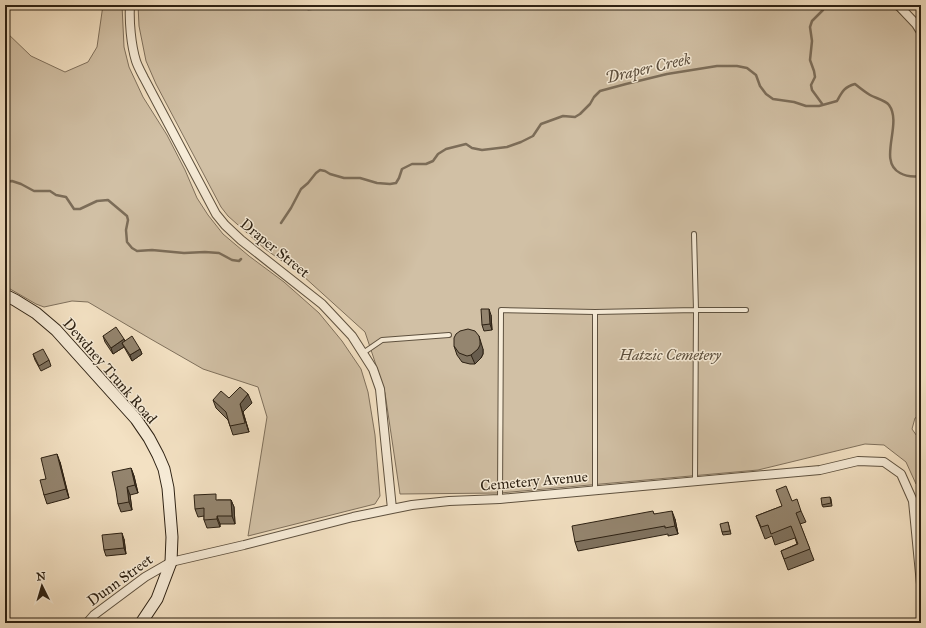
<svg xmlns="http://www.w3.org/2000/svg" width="926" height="628" font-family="'IM FELL Great Primer',serif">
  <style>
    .green { fill: #d1c0a5; stroke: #7f705c }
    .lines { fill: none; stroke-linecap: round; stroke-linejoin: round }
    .stream { stroke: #7c6d59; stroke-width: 2.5 }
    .lane-casing { stroke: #5e513f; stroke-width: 6 }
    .street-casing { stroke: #5e513f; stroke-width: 10 }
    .secondary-casing { stroke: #2d2113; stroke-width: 13 }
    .lane { stroke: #f7ecd8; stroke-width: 4 }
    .street { stroke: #f7ecd8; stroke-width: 8 }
    .secondary { stroke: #f7ecd8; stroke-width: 11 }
    .wall { fill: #7f725f; stroke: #2d2113 }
    .shaded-wall { fill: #685d4e; stroke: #2d2113 }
    .building { fill: #94856f; stroke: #2d2113 }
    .labels { text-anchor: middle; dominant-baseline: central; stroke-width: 3; stroke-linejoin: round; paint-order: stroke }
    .street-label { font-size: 15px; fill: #2d2113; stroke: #f7ecd8 }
    .park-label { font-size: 15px; font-style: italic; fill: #5e513f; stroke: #f7ecd8 }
    .water-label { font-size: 16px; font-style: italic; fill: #5b4d3c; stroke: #f7ecd8 }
  </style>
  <rect width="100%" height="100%" fill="#f3e1c3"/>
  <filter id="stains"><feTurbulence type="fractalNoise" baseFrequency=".005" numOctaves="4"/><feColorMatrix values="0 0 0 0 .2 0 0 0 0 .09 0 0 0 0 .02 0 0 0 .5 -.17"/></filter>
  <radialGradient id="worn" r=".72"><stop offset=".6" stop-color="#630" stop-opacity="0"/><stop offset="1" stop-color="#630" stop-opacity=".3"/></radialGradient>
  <path class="green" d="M103,5H122L124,47L129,67L143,97L167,135L185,170L197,198L208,215L223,234L249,256L284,282L319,313L342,341L361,369L368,392L375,435L380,496L375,504L248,536L267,417L258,387L203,369L149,338L88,302L72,301L44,307L36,304L5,286V31L31,56L65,72L88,62L97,47Z
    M138,5H300L308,10L355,5H395L449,7L466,5H889L896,10L913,26L921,41V415L915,418L912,429L921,442V483L916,484L906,462L884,445L865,444L758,470L500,493L400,494L385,393L379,374L365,332L302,275L265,249L228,216L221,207L156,84L146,61L139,26Z"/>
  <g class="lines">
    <path class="stream" d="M823,105L812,90L811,85L815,77L814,71L810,60L812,41L810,27L812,21L823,10V5
      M5,182L12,181L21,184L34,191H50L56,195L66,197L74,209H80L97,201L108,200L127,216L128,220L126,230L127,242L132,248L137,251L152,250L184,253L205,252L219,253L232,260L239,261L241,259
      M281,223L291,208L301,189L308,183L316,173L320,170L325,171L330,174L344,178H360L377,183L390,184L396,183L399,178L402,169L412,164H426L433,161L438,154L446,149L466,144L472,148L482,150L507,147L521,142L533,136L541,124L563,116L575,117L580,114L590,104L594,97L600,91L626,84L667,74L717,66H737L747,68L756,75L760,86L766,94L773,99L794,102L806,106H819L837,101C842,92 844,87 855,84C860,88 865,92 870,95C875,98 885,100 889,105C903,124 877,161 900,173C907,177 914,177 921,176"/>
    <g class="lane-casing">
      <path id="lane" d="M694,234L696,310L695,481
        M595,312L696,310H746
        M363,353L382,340L449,335
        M500,499L501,310L595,312V490"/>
    </g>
    <g class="street-casing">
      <path id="street" d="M130,5C129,21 131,45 136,61C138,67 141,72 144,78L216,214L225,225L241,240L322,304L352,336L373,369L380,389L392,509
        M898,5L916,24L921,32
        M87,623L94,615L145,577L171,562L244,545L353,517L392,509L412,505L449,501L500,499L820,470L858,461L884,462L901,474L913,501L921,584"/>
    </g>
    <g class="secondary-casing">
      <path id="secondary" d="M5,295L15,300L36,313L56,330L136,419L149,438L158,455L164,469L168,488L172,537L171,562L157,599L141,623"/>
    </g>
    <use href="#lane" class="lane"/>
    <use href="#street" class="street"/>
    <use href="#secondary" class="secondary"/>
  </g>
  <path class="wall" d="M491,315L492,330L484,331L482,325Z
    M103,336L124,339L125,341L140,349L142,354L132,361L124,347L113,354L105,342Z
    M454,346L483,349V354L481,358L475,364H470L462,362L457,355Z
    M33,354L49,360L51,366L41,371L35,360Z
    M229,398L252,403L243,412L249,432L233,435L228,420L216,408L213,400Z
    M60,462L69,498L47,504L44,495L46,479Z
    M131,468L134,476L138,493L130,495L132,510L121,512L118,504Z
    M830,497L831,499L832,506L823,507L822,505Z
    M218,500H231L234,507L235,524H220V527L207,528L204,520V516L198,517L195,509Z
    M792,501L801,511L806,522L800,524L814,560L788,570L781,551L797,544L795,538L775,545L772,536L765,539L756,516L782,506Z
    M654,514L675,519L678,534L668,536V534L578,551L575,542Z
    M728,522L731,534L723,535L722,532Z
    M124,539L126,554L106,556L104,550Z"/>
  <path class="shaded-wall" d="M489,309L491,315L492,330L490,324Z
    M6,313L8,319L5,321V314Z
    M479,336L483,349V354L481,358L475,364L471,355Z
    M124,339L127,345L122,343L124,347L113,354L111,348Z
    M140,349L142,354L132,361L130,355Z
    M248,394L252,403L243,412L249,432L240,404Z
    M57,454L60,462L69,498L66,489Z
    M131,468L134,476L138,493L135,485Z
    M127,487L130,495L132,510L129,502Z
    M231,500L234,507L235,524L232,516Z
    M672,511L675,519L678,534L675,526Z
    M217,516L220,524V527L217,519Z
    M122,533L124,539L126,554L124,548Z"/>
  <path class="building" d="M481,309H489L490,324L482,325Z
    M116,327L124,339L111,348L103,336Z
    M468,329L475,331L479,336L480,341V345L478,349L471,355L467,356L459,353L454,346V338L456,334L460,331Z
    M132,336L140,349L130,355L122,343Z
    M43,349L49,360L39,366L33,354Z
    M240,387L248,394L240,404L245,423L230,426L226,412L213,400L221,391L229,398Z
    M57,454L66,489L44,495L40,480L46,479L41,458Z
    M131,468L135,485L127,487L129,502L118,504L116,491L112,472Z
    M786,486L792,501L797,499L801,511L796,513L810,549L784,559L781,551L798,544L791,526L771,534L768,525L761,527L756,516L782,506L776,490Z
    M216,494V500H231L232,516H217V519L204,520V508L195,509L194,495Z
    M830,497L831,503L822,505L821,498Z
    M653,511L654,514L672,511L675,526L665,528V526L575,542L572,526Z
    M728,522L730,531L722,532L720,524Z
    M122,533L124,548L104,550L102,535Z"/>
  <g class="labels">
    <g class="street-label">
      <text transform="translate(275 248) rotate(39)">Draper Street</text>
      <text transform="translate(110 371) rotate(49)">Dewdney Trunk Road</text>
      <text transform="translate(534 481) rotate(-5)">Cemetery Avenue</text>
      <text transform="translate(120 580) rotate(-36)">Dunn Street</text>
    </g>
    <g class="park-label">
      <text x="670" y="355">Hatzic Cemetery</text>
    </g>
    <g class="water-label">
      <text transform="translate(648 68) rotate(-13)">Draper Creek</text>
    </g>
  </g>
  <rect width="926" height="628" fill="none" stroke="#f3e1c3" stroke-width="20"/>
  <rect x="6" y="6" width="914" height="616" fill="none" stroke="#2d2113" stroke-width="2"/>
  <rect x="10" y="10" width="906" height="608" fill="none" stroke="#2d2113"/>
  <g transform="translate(42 586) rotate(355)" stroke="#f7ecd8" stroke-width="3" paint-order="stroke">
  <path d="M0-3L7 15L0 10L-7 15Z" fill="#2d2113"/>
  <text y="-6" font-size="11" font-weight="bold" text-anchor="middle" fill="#2d2113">N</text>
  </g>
  <rect width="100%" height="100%" filter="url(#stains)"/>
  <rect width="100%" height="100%" fill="url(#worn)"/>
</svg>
